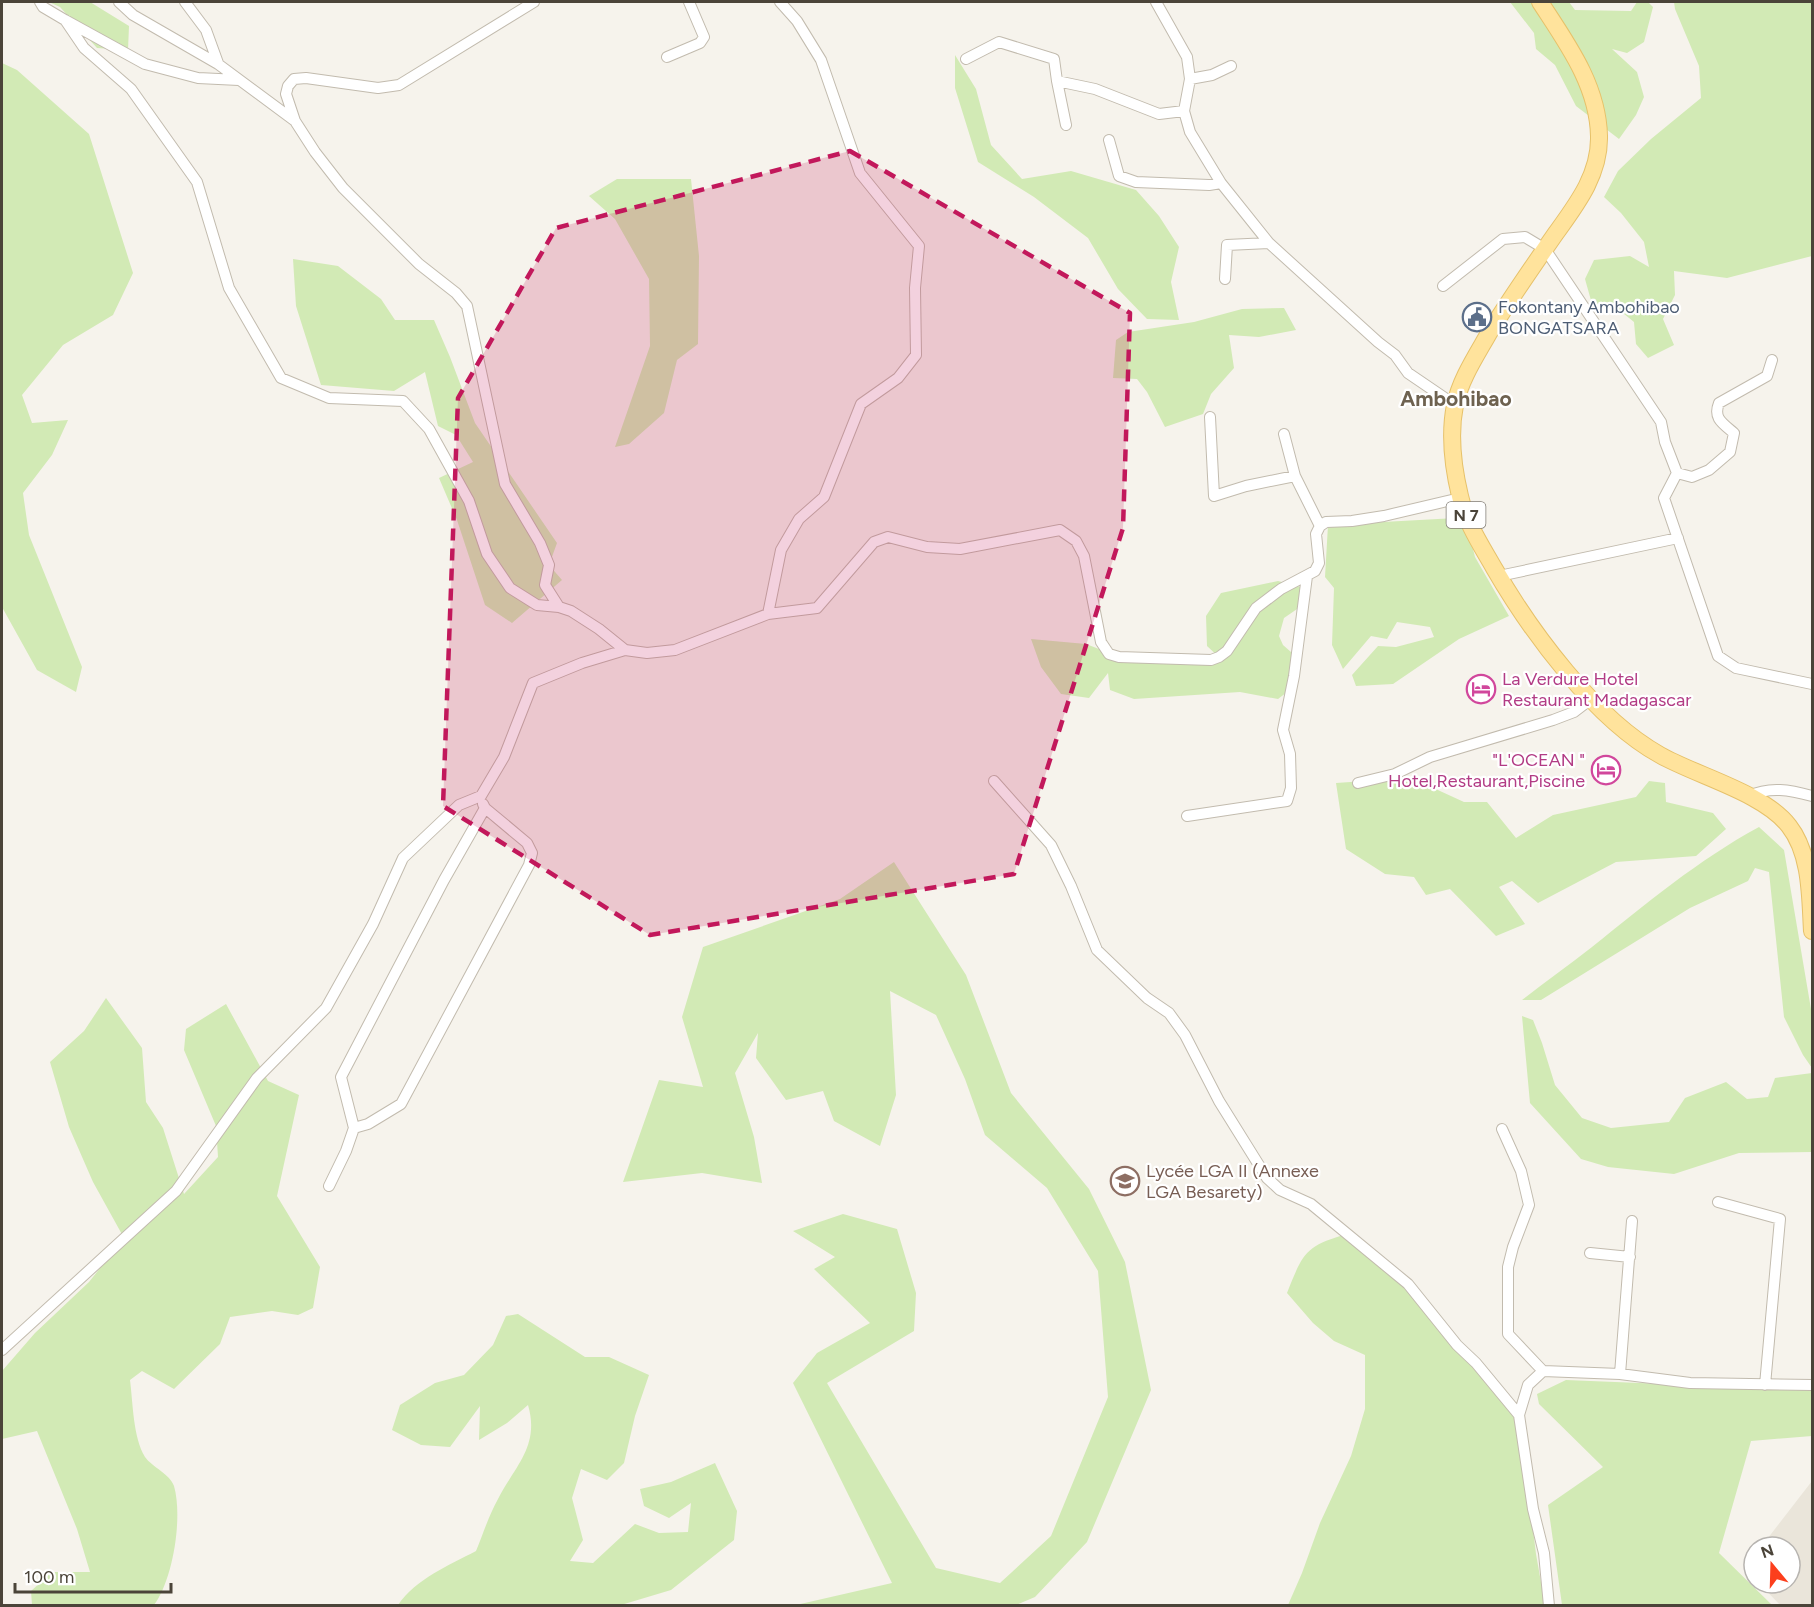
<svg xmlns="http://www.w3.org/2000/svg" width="1814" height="1607" font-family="Figtree,sans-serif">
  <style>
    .residential { fill: #eae5da }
    .green { fill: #d2eab5 }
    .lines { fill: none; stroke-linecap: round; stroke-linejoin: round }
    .minor-casing { stroke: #c2bbae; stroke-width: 12 }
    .primary-casing { stroke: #e6c16a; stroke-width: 18 }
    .minor { stroke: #fff; stroke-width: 10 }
    .primary { stroke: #ffe39c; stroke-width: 16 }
    .marked { fill: #c2185b; fill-opacity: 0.2; stroke: #c2185b; stroke-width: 4.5; stroke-dasharray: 12 8; stroke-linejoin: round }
    .labels { text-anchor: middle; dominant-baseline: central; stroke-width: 4.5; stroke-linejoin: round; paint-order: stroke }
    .shield { fill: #fff; stroke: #817c74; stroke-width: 1.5 }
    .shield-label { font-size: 16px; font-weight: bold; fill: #4b4439 }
    .service-label { font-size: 18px; fill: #4e5e75; stroke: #fff; text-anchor: start }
    .hotel-label { font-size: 18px; fill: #b23c85; stroke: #fff; text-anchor: start }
    .education-label { font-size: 18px; fill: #785e54; stroke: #fff; text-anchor: start }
    .quarter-label { font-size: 21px; font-weight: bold; fill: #6e6250; stroke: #fff }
  </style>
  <rect width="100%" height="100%" fill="#f6f3ec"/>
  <path class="residential" d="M1812,1481V1605H1780L1759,1583H1790V1547H1761Z"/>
  <path class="green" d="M49,2H90L129,26L128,50L97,48L60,7Z
    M1510,2H1569L1575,10L1631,11L1637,2H1648L1653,7L1644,42L1627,53L1612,49L1637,72L1644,97L1636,115L1619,139L1576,106L1555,65L1536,49L1534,33Z
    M1674,2H1812V256L1727,278L1674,271L1675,295L1663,319L1674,345L1648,358L1636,344L1634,322L1613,305L1592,304L1585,279L1594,260L1630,256L1649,267L1644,242L1621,213L1604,197L1618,171L1651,139L1701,98L1699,66L1675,9Z
    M955,55L976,89L991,145L1022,179L1071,171L1136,190L1159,216L1179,247L1171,282L1179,320L1147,319L1118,289L1088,238L1034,197L978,162L955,88Z
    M2,63L17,70L89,134L133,273L113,315L63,345L22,395L32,423L68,420L52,455L23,493L29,535L82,667L76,692L37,670L2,607Z
    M617,179H691L699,256L698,344L677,360L664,413L629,444L615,447L650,346L649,279L615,219L589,196Z
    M293,259L338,266L381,299L395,320H434L450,357L475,423L557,543L549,565L562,580L512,623L485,605L457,520L439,478L473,462L456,435L438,426L425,372L394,391L321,385L296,306Z
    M1284,308L1296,330L1259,337L1229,335L1234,368L1211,394L1203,414L1165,427L1147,392L1137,379L1113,378L1116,340L1128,332L1194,322L1242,309Z
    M1456,518L1470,537L1475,557L1509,616L1459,639L1393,684L1356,686L1352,675L1378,646L1396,647L1434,637L1430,627L1397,622L1387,639L1371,636L1343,669L1332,645L1334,588L1325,577L1328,525Z
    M1278,581L1309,589L1300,607L1284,618L1279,636L1283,645L1291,652L1295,686L1278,699L1240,692L1134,699L1110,690L1108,673L1089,698L1061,694L1041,667L1031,639L1086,644L1112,654L1222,660L1207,646L1206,616L1221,593Z
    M1395,774L1416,780L1464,802H1487L1516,838L1553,815L1636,797L1649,781L1665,783L1666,802L1713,813L1726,829L1696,856L1616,862L1538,903L1512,881L1499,887L1525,924L1496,936L1450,889L1426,895L1414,877L1385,874L1346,849L1336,783L1365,781Z
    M1759,827L1784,850L1812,1015V1068L1803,1055L1784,1017L1769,872L1755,868L1748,881L1690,908L1541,1000H1522C1545,982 1569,965 1592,947C1646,904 1698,860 1759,827Z
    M894,862L966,975L1011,1093L1089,1189L1125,1262L1151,1390L1087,1542L1035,1597L1016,1605H796L892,1583L793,1383L817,1353L870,1323L814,1269L835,1257L793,1231L843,1214L897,1229L916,1293L914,1331L827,1383L936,1568L1000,1583L1051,1536L1108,1397L1098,1271L1047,1188L985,1135L965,1079L936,1015L890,991L896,1095L880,1146L834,1121L823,1091L786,1100L756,1058L758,1033L735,1073L754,1137L762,1183L702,1173L623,1182L659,1080L703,1087L682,1017L703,947L840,899Z
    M106,998L142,1048L146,1102L163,1128L184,1194L218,1157L216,1126L184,1050L186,1029L226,1004L268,1081L299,1095L277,1196L320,1267L313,1308L298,1315L272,1311L230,1317L220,1344L174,1389L142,1371L130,1380C133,1403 133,1437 145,1457C152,1467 170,1474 174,1486C183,1517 173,1580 154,1605H32L31,1591L52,1572H90L77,1529L37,1431L2,1439V1371L35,1333L89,1282L124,1238L93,1182L69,1127L50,1062L84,1031Z
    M1522,1016L1533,1020L1542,1043L1555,1085L1582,1118L1611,1128L1669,1122L1685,1098L1726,1082L1747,1099L1768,1097L1775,1078L1812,1073V1152L1739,1153L1674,1174L1608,1167L1581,1159L1530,1103Z
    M1347,1234L1423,1304L1519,1415L1536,1554L1545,1605H1288L1302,1573L1320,1523L1351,1456L1365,1409V1355L1334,1341L1313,1323L1287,1293C1303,1253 1305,1246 1347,1234Z
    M518,1314L585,1357H609L649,1375L635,1416L624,1463L607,1480L581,1469L572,1498L583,1540L570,1561L593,1563L635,1524L659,1533L688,1532L691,1503L669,1518L644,1506L640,1489L671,1482L715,1463L737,1511L734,1540L671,1590L621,1605H398C416,1579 449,1565 476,1551C483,1534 489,1515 498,1499C515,1466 540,1446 528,1405L507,1423L479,1440L480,1406L450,1447L421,1445L392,1430L400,1405L435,1383L464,1375L493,1345L506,1316Z
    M1566,1380L1812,1390V1436L1751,1441L1719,1553L1772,1605H1562L1548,1505L1603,1467L1539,1404L1537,1394Z"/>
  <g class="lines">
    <g class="minor-casing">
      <path id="minor" d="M40,2L43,7L65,20L145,64L198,78L239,80
        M119,2L133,15L218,64L295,121
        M185,2L206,30L218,63
        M534,2L399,85L378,88L306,78L294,79L288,86L286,94L295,121L315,152L343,188L419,264L456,293L467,306L505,484L540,543L549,565L545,585L559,607
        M1156,2L1187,57L1190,79L1184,111L1190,132L1221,183L1269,243L1378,342L1395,355L1408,373L1455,405
        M65,20L84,48L131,89L197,182L229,288L281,378L329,398L403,401L429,429L469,501L487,554L510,588L537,605L559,607L571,611L599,629L625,650L647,653L675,650L768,614L817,608L874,542L888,537L927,547L960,549L1060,530L1076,541L1084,556L1101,642L1109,654L1119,657L1211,660L1219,657L1227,651L1256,608L1281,589L1315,571L1319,563L1316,534L1320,526L1326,522L1352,521L1384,516L1460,498
        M667,57L700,43L704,37L689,2
        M966,59L999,42L1054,59L1057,81L1095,89L1159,114L1184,111
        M1190,79L1212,75L1231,66
        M1057,81L1066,125
        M1109,140L1119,176L1136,182L1209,185L1221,183
        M1225,279L1227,245L1269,243
        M1443,286L1503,239L1525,237L1545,249L1661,422L1665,442L1677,473L1664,498L1718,656L1736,668L1812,684
        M1210,417L1214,496L1246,486L1295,476
        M1284,434L1295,476L1320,526
        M1677,473L1692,477L1709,470L1730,452L1734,433C1722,423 1713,418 1719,403L1767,376L1772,360
        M1499,576L1678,538
        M768,614L781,550L799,519L824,497L861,404L898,378L916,355L915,288L919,246L860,173L821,60L797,21L780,2
        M994,781L1051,845L1071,886L1097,950L1147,998L1169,1013L1185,1035L1219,1101L1267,1178L1280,1190L1311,1204L1408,1284L1457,1345L1476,1363L1519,1415
        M1358,783L1395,774L1430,757L1553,720L1574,712L1591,699
        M1749,796C1770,786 1790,790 1812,796
        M1187,816L1287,801L1291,788L1290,754L1283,730L1294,676L1307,576
        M354,1128L368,1124L401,1104L529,865L532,853L527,843L485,808L483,804
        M1502,1129L1521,1171L1529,1205L1513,1247L1508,1267V1334L1543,1371
        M329,1186L346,1151L354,1128L341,1077L444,880L485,808
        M1718,1202L1780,1219L1765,1385
        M1590,1253L1630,1257
        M2,1350L176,1191L257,1078L326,1008L373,924L403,858L459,805L481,796L504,757L533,683L582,663L625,650
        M1620,1374L1632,1221
        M1549,1606L1544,1553L1533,1509L1519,1415L1528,1385L1543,1371L1620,1374L1690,1383L1812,1385"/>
    </g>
    <g class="primary-casing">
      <path id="primary" d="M1540,2C1566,42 1598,85 1599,136C1600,174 1577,204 1556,233C1533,266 1510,299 1489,333C1476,356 1460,380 1455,405C1449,435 1453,467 1460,496C1466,523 1481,545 1494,568C1531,632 1595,719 1660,755C1697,776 1764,793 1789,826C1811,854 1810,897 1812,931"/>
    </g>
    <use href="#minor" class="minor"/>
    <use href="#primary" class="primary"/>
  </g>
  <path class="marked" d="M850,151L1130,313L1123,528L1014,874L650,935L443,806L458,398L556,228Z"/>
  <defs>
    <g id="civic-ring" transform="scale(1.5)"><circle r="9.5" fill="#fff" stroke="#5c6f8a" stroke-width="1.5"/><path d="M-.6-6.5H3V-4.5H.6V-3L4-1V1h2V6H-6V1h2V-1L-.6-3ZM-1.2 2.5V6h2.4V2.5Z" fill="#5c6f8a"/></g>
    <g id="hotel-ring" transform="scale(1.5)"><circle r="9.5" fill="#fff" stroke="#d1479c" stroke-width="1.5"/><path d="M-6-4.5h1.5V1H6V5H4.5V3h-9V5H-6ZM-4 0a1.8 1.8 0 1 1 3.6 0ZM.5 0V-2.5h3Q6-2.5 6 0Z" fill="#d1479c"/></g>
    <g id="school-ring" transform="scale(1.5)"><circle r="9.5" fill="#fff" stroke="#8d6e63" stroke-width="1.5"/><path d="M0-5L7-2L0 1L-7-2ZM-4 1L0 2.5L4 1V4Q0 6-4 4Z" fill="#8d6e63"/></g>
  </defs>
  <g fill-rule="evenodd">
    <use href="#civic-ring" x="1477" y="317"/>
    <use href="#hotel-ring" x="1481" y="689"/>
    <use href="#hotel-ring" x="1606" y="770"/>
    <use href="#school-ring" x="1125" y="1181"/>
  </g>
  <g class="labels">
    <rect class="shield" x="1446.5" y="502" width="39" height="26" rx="4.5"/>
    <g class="shield-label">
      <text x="1466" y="515">N 7</text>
    </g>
    <g class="service-label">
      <text x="1498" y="307">Fokontany Ambohibao<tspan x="1498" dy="21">BONGATSARA</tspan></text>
    </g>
    <g class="hotel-label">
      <text x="1502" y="679">La Verdure Hotel<tspan x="1502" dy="21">Restaurant Madagascar</tspan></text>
      <text x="1585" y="760" text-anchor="end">"L'OCEAN "<tspan x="1585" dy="21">Hotel,Restaurant,Piscine</tspan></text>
    </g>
    <g class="education-label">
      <text x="1146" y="1171">Lycée LGA II (Annexe<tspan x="1146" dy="21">LGA Besarety)</tspan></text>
    </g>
    <g class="quarter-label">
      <text x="1456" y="398">Ambohibao</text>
    </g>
  </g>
  <rect width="1814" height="1607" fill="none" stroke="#4b4439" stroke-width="6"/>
  <g transform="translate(1772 1565) rotate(341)"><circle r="28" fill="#ffffff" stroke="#b7b4b0" stroke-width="1.5"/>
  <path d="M0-4.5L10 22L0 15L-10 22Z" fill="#fc3f1d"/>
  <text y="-9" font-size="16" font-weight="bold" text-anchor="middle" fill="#4b4439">N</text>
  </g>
  <path d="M15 1583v9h156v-9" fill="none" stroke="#4b4439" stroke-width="3"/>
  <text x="24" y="1583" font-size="18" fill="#4b4439" stroke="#ffffff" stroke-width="4.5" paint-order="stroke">100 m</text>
</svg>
